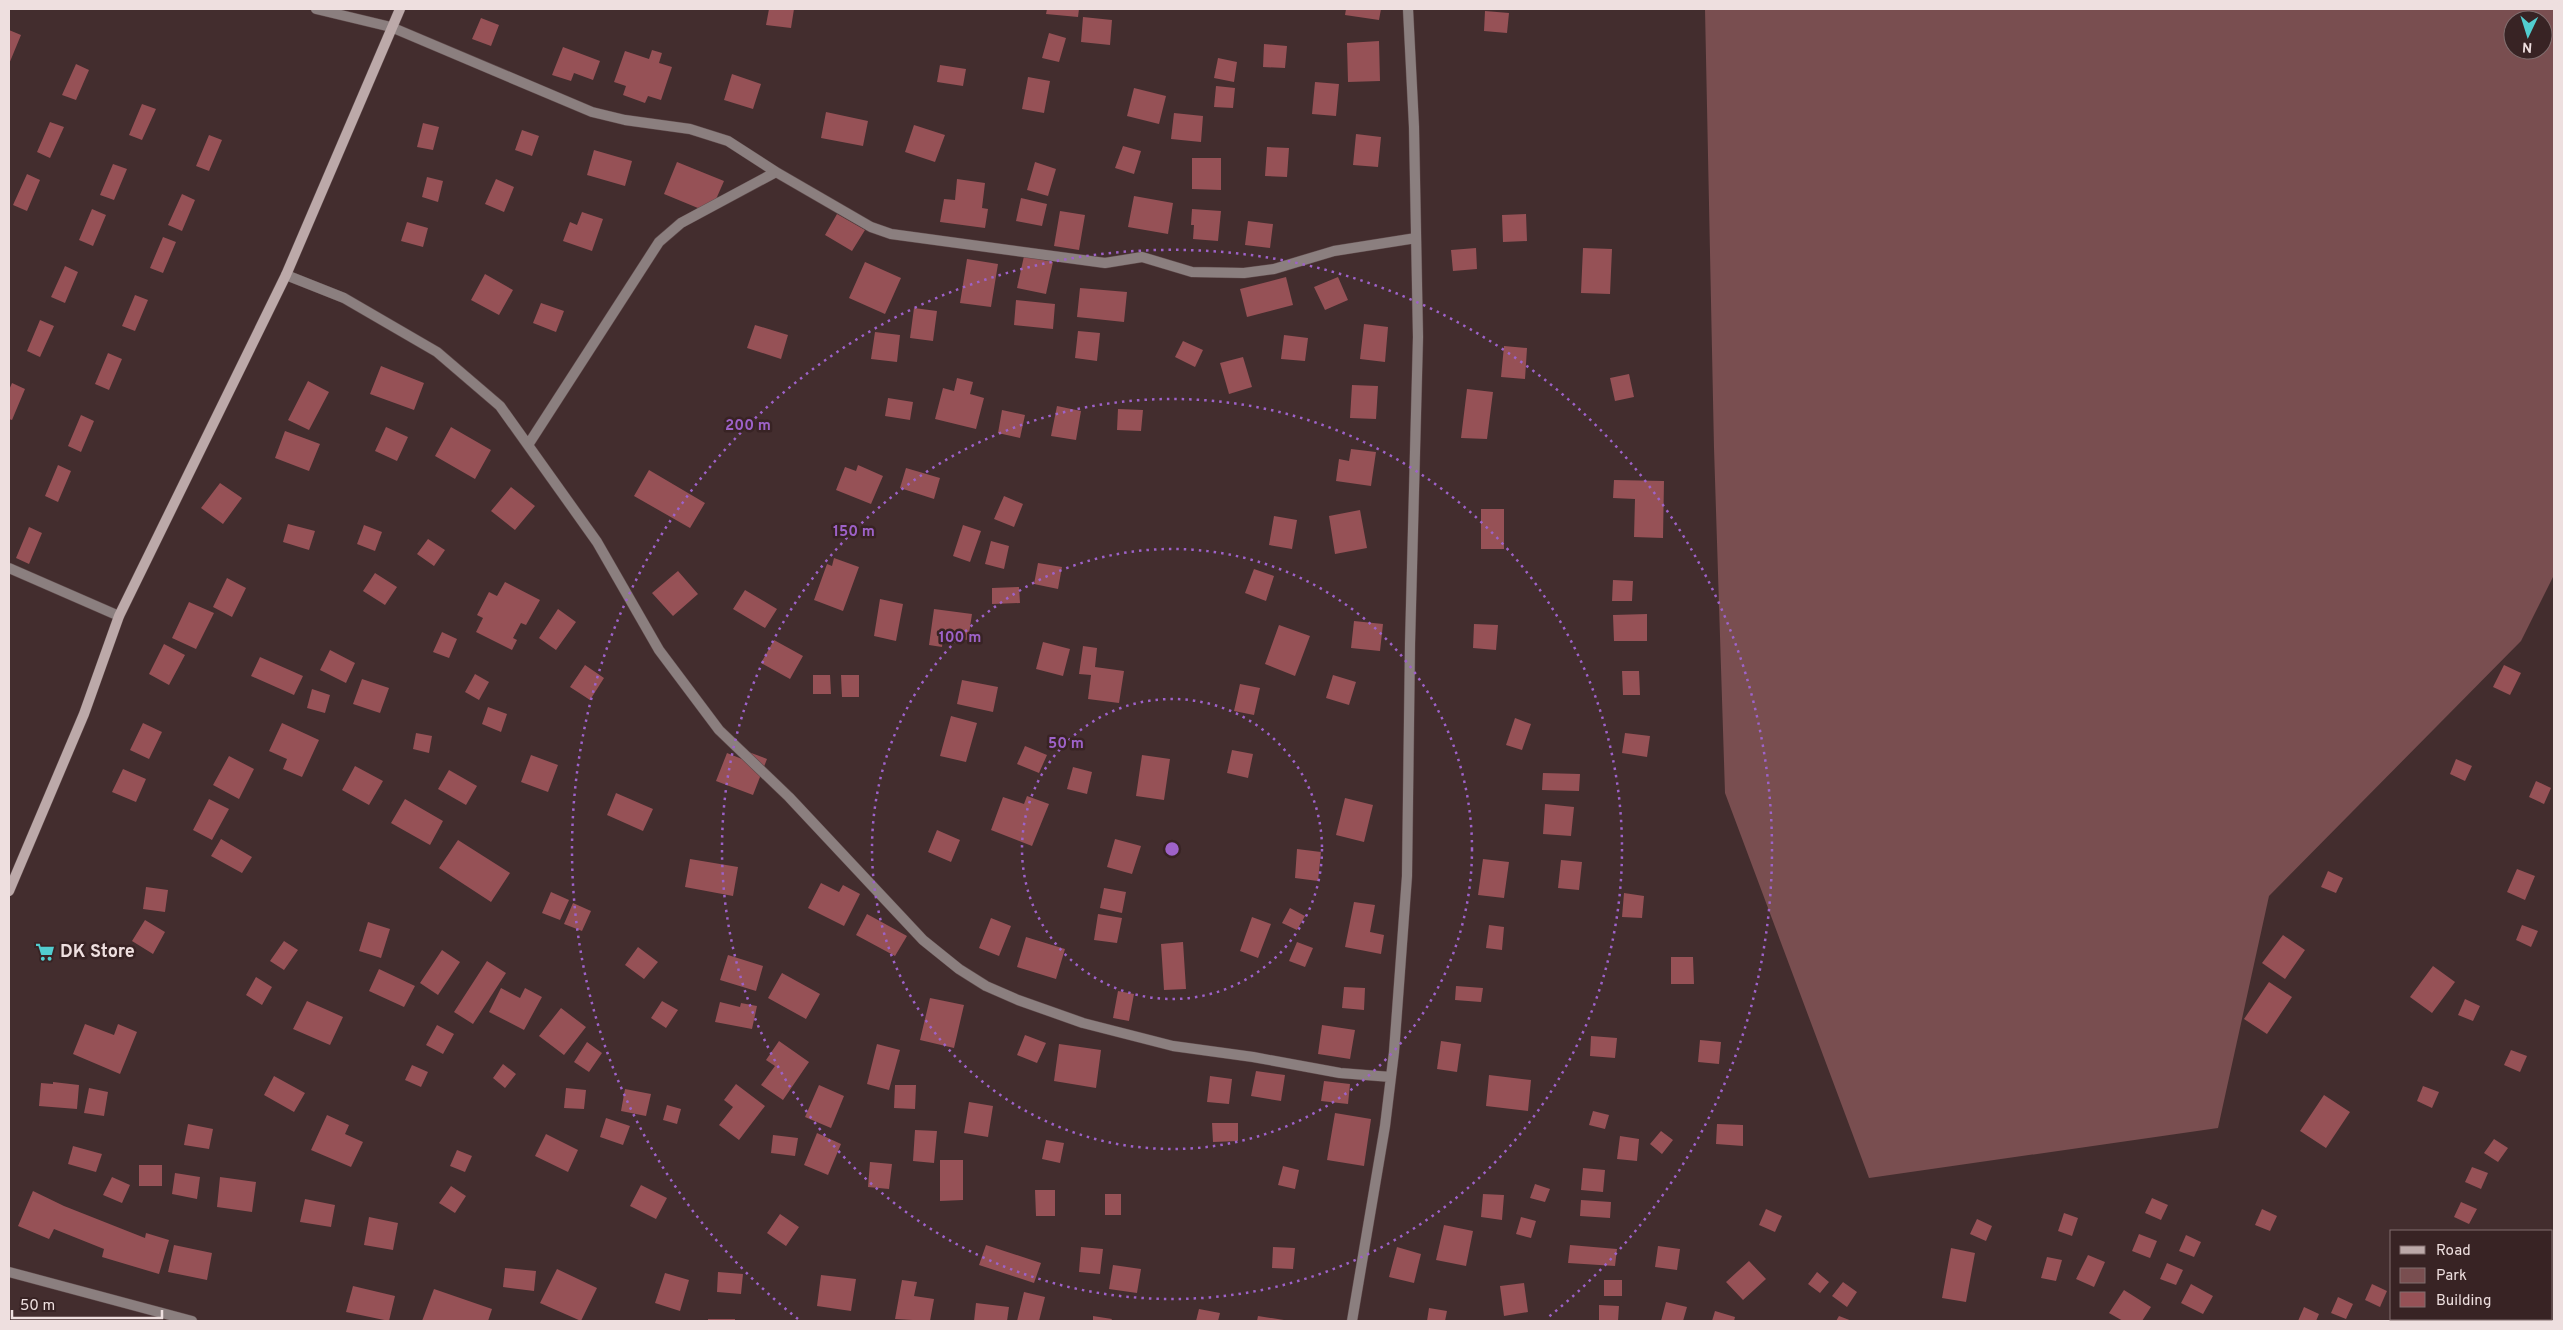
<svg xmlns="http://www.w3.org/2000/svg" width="2563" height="1330" font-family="Overpass,sans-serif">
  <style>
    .green { fill: #794e50; fill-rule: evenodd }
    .building { fill: #965156 }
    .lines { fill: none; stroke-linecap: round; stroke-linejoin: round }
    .minor-casing { stroke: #5e494a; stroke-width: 11 }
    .secondary-casing { stroke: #5e494a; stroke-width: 11 }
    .minor { stroke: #8b7f7f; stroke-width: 10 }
    .secondary { stroke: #bca9a9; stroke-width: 10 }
    .ring { fill: none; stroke: #9e62c9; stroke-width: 2.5; stroke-dasharray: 2.5 5 }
    .labels { text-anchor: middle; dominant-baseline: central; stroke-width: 5; stroke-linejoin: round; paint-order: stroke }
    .poi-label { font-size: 18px; font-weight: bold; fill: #eedfdf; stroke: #382324; text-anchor: start }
    .centre { fill: #9e62c9; stroke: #382324; stroke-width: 2.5 }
    .ring-label { font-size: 15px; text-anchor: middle; font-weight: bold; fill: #9e62c9; stroke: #382324; stroke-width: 5; stroke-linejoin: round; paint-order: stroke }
  </style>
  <rect width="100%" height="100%" fill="#432d2e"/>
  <path class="green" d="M1705,9H2554V575L2521,641L2269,896L2218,1128L1869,1178L1725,793L1714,448ZM2513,20H2543V50H2513Z"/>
  <path class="building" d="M769,9H794L791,28L766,25Z
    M1047,9H1079L1078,17L1046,14Z
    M1346,9H1381L1379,20L1345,15Z
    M1485,11L1509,13L1507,33L1484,31Z
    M1083,17L1112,20L1110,45L1081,42Z
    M481,18L499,25L491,46L472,39Z
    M9,30L21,35L9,64Z
    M1049,33L1066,38L1059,62L1042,58Z
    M1379,41L1380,81L1348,82L1347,43Z
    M1264,44L1287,46L1285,68L1263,67Z
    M563,47L600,61L593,80L574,73L571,81L552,75Z
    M652,50L662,53L659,63L672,67L661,100L648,96L645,103L623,95L626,86L614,82L625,51L649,59Z
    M1218,58L1237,62L1234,82L1214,78Z
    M76,64L89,70L76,100L62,95Z
    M940,65L966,69L963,86L937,82Z
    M732,74L761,84L753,109L724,100Z
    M1028,77L1050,81L1044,113L1022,109Z
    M1315,82L1339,84L1336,116L1312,114Z
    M1216,86L1235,88L1233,108L1214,107Z
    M1134,88L1166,96L1159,124L1127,116Z
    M142,104L156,109L142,140L129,135Z
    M826,112L868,121L863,146L821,138Z
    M1174,113L1203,116L1201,142L1171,139Z
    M50,122L64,127L50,158L37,152Z
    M423,123L439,127L433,150L417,147Z
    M914,125L945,135L935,162L905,152Z
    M522,130L539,136L532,156L515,150Z
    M1356,134L1381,137L1378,167L1353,165Z
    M209,135L222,140L209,171L196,166Z
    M1123,146L1141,151L1134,174L1115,168Z
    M1267,147L1289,148L1287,177L1265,176Z
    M594,150L632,161L625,186L587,175Z
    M1192,158H1221V190L1192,189Z
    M677,162L724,181L710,213L664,194Z
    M1035,162L1056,169L1048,196L1027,190Z
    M113,164L127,169L114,200L100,195Z
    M27,174L40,180L27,211L13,205Z
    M427,177L443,181L438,202L422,197Z
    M496,179L514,187L504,212L485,204Z
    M957,179L985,183L982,208L988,209L985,228L940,222L944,199L955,200Z
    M182,194L195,200L182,231L168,225Z
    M1134,196L1173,203L1168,234L1128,227Z
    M1021,198L1047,204L1042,226L1016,221Z
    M92,209L106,215L93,246L79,240Z
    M1192,209L1221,211L1218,241L1193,239L1194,225H1191Z
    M1060,211L1085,215L1079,250L1054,246Z
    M582,212L603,219L592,251L563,241L570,222L577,225Z
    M837,214L865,230L852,251L825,235Z
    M1526,214L1527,241L1503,242L1502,215Z
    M1248,221L1273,224L1270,248L1245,245Z
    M407,222L428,228L423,247L401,241Z
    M163,237L176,242L163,273L150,268Z
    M1476,248L1477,269L1453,271L1451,250Z
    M1583,248L1612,249L1610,294L1581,293Z
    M1024,256L1053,262L1046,294L1017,288Z
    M967,259L998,264L991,307L960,303Z
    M865,262L901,278L885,314L849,298Z
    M65,266L78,272L65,303L51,297Z
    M485,274L513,290L499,315L471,300Z
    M1286,277L1293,305L1247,317L1240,289Z
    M1338,277L1348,300L1325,310L1314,287Z
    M1080,288L1127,292L1124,322L1077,317Z
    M135,295L148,300L135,331L122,326Z
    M1016,300L1055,304L1053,329L1014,325Z
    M541,303L564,311L556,332L533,323Z
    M914,308L937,311L933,341L910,338Z
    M40,320L54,326L40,357L27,351Z
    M1364,324L1388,327L1385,362L1360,359Z
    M755,325L788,335L781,359L747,348Z
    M1078,331L1100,333L1097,361L1075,358Z
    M875,332L900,335L897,362L871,359Z
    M1284,335L1308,338L1305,361L1281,359Z
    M1183,341L1203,350L1195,367L1175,357Z
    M1504,346L1527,348L1525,379L1501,377Z
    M108,353L122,359L109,390L95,384Z
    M1243,357L1252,387L1229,394L1220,363Z
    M381,366L424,383L414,410L370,394Z
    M1629,374L1634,397L1615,401L1610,378Z
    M957,378L973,382L970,394L984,398L976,429L935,419L943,388L954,391Z
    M308,381L329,392L309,430L288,420Z
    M12,383L25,389L12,420L9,419V390Z
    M1352,385L1378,386L1376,419L1350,418Z
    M1467,389L1493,392L1487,439L1461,438Z
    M888,398L913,402L910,420L885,416Z
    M1057,406L1081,411L1076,440L1051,436Z
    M1118,409L1143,410L1141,431L1117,430Z
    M1002,410L1025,415L1020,438L998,433Z
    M81,415L94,421L81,452L68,446Z
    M386,427L408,437L397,461L375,451Z
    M451,427L491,450L475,479L435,456Z
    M285,431L320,444L309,471L275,458Z
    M1351,449L1376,452L1371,486L1336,481L1339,459L1349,461Z
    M58,465L71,471L58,502L45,496Z
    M858,465L883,476L871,504L836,490L845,467L856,471Z
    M906,468L940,478L934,499L900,488Z
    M649,470L705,503L690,528L634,496Z
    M1614,480L1664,481L1663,538L1634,537L1635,499L1613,498Z
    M220,483L242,498L223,524L201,508Z
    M511,487L535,506L515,530L491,511Z
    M1004,496L1023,504L1014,527L994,519Z
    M1481,509H1504V549H1481Z
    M1360,510L1367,548L1335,554L1329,516Z
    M1274,516L1297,520L1292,549L1269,545Z
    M288,524L315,531L309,550L283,542Z
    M364,525L382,532L375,551L357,544Z
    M963,525L981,531L970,562L953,556Z
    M29,527L42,533L29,564L16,558Z
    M428,539L445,550L434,566L417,554Z
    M991,541L1009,546L1004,569L985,564Z
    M834,558L859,567L843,611L814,600L827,564L832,566Z
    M1038,563L1062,567L1058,589L1034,584Z
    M1254,569L1274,576L1266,601L1245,593Z
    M678,571L698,594L673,616L652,593Z
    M375,573L397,587L385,605L363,591Z
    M227,578L246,588L232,617L213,607Z
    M1613,580L1633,581L1632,601H1612Z
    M505,582L540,600L526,625L521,623L513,638L517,640L512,650L476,632L483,618L477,615L489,592L497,596Z
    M1019,587L1020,603L992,604V588Z
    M745,590L777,609L765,628L733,609Z
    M880,599L903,604L896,641L874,636Z
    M189,602L214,613L196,649L172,638Z
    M558,609L576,622L556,650L539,638Z
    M934,609L972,614L968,640L943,637L942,647L929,645Z
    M1647,614V641H1614L1613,615Z
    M1354,621L1383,624L1380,651L1351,648Z
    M1474,624L1498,625L1496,650L1473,648Z
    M1279,625L1310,636L1295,676L1265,664Z
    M442,632L457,639L449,658L433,652Z
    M774,640L803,656L790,679L761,663Z
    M1043,642L1070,649L1063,676L1036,669Z
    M164,644L185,655L169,685L149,674Z
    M1083,646L1097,648L1095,667L1124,671L1119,703L1088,699L1091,675L1079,674Z
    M330,650L355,663L346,683L320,670Z
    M260,657L303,676L294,695L251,676Z
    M585,665L604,678L590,700L570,687Z
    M2504,665L2521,673L2510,695L2493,687Z
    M1622,671H1639L1640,695H1623Z
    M475,674L489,682L479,700L465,692Z
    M813,675H830L831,694H813Z
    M841,675H859V697H842Z
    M1333,675L1356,682L1349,705L1326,698Z
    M362,679L389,688L380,713L353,704Z
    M962,680L998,687L993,712L957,704Z
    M1240,684L1260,688L1254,715L1234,711Z
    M312,689L330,695L325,713L307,708Z
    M488,707L507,714L501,732L482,724Z
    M951,716L977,723L966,762L940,756Z
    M1515,718L1531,724L1522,750L1506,745Z
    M143,723L162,732L149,759L130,750Z
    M282,723L319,740L302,777L283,769L287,759L269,751Z
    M416,733L432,736L429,753L413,749Z
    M1625,733L1650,736L1647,757L1622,753Z
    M1025,746L1047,755L1039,773L1017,764Z
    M1232,750L1253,754L1248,778L1227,773Z
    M746,751L767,759L753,795L716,781L727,753L742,759Z
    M531,755L558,765L548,792L521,782Z
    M1142,755L1170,759L1164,800L1136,796Z
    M229,756L254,769L239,799L213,785Z
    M2456,759L2472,766L2465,781L2450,774Z
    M355,766L383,781L369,805L342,790Z
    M1073,767L1092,772L1087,794L1067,789Z
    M123,769L146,779L136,802L112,792Z
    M449,770L477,786L466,805L438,789Z
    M1543,773L1580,774L1579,791L1542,790Z
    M2536,781L2551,788L2544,804L2529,797Z
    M616,793L653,809L643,831L607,815Z
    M1027,796L1049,804L1032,846L991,830L1003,797L1024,804Z
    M1345,798L1373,805L1364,842L1336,835Z
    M209,799L229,809L212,840L193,830Z
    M405,799L443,821L430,845L391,823Z
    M1545,804L1574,807L1571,836L1543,834Z
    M937,830L960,840L951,862L928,852Z
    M221,839L252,857L242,873L211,856Z
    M1115,839L1141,846L1132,874L1107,867Z
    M458,840L510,873L491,902L439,868Z
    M1297,849L1321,852L1318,881L1295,878Z
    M690,859L738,867L733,896L685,887Z
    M1483,859L1509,862L1504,898L1478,895Z
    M1561,860L1582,862L1579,890L1558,888Z
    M2517,869L2535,876L2525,900L2507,892Z
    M2328,871L2343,878L2336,893L2321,887Z
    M821,883L839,892L843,885L860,894L844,926L808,908Z
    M146,887L168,890L165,912L143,909Z
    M1104,888L1126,892L1122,913L1100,908Z
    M551,892L569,900L560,920L542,913Z
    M1624,893L1644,896L1642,918L1622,917Z
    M1354,902L1375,905L1370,932L1384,935L1381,954L1345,947Z
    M573,903L591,911L582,931L564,924Z
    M1290,908L1305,916L1297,930L1282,923Z
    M867,914L907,936L895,956L856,935Z
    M1098,914L1122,918L1117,943L1094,940Z
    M1252,917L1271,924L1258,958L1240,951Z
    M991,918L1011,926L999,956L979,948Z
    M145,920L165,932L153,954L132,941Z
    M368,922L390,929L381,958L359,951Z
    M1489,925L1504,927L1502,950L1486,948Z
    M2522,925L2538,931L2531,947L2516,940Z
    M2283,935L2305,950L2285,979L2262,963Z
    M1026,937L1065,949L1056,979L1017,967Z
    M284,941L298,950L284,970L270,961Z
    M1183,942L1186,989L1164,990L1161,944Z
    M1297,942L1313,948L1305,967L1289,961Z
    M638,947L658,962L644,979L625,965Z
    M442,950L460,962L438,995L420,983Z
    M728,955L763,966L756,991L720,980Z
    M1671,957H1693L1694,984H1671Z
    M487,961L506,973L473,1024L454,1012Z
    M2433,966L2455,982L2432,1013L2410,997Z
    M379,969L415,986L404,1007L369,991Z
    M782,973L820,994L806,1019L768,998Z
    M256,977L272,987L262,1005L246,995Z
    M2269,982L2292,997L2267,1034L2244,1019Z
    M1456,986L1483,988L1481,1002L1455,1000Z
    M1344,987L1365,988L1364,1010L1342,1008Z
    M501,988L520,998L525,988L542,997L524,1030L489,1012Z
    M1118,991L1134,994L1129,1021L1113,1018Z
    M930,998L964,1005L954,1048L920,1040Z
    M2465,999L2480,1006L2473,1021L2458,1015Z
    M307,1001L343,1017L330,1045L293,1029Z
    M662,1001L678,1010L666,1028L651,1018Z
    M720,1002L740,1007L741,1003L757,1006L752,1029L715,1022Z
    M561,1008L586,1027L564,1055L539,1036Z
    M85,1024L114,1035L118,1024L137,1032L120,1074L73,1054Z
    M437,1025L454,1034L443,1054L426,1045Z
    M1322,1025L1355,1030L1350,1059L1318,1054Z
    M1025,1035L1046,1043L1037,1063L1017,1055Z
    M1591,1036L1617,1038L1615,1058L1590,1056Z
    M1700,1040L1721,1042L1719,1064L1698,1062Z
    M779,1041L809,1062L783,1100L761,1085L775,1066L766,1060Z
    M1441,1041L1461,1044L1457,1072L1437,1069Z
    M587,1042L602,1053L589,1072L574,1062Z
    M877,1044L900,1050L889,1090L867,1084Z
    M1059,1044L1101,1050L1096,1088L1054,1081Z
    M2511,1050L2527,1056L2520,1072L2504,1065Z
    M503,1064L516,1074L505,1088L493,1078Z
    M412,1065L428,1072L421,1087L405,1080Z
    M1256,1071L1285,1075L1281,1101L1251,1096Z
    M1489,1075L1531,1080L1528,1111L1486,1106Z
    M274,1076L305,1093L294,1112L264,1095Z
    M1210,1076L1232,1079L1229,1104L1207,1102Z
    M1324,1081L1350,1084L1348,1104L1321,1101Z
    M53,1082L79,1085L77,1109L39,1106L41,1083L53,1084Z
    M736,1084L765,1106L739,1140L719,1125L733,1107L724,1100Z
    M819,1085L844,1096L831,1128L805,1117Z
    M895,1085H916L915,1109L894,1108Z
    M2423,1086L2439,1092L2432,1108L2417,1101Z
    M89,1088L108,1092L104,1116L84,1113Z
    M566,1088L586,1090L584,1109L564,1108Z
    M625,1089L651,1094L646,1116L621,1111Z
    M2324,1095L2350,1112L2326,1148L2300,1131Z
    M969,1102L993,1106L988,1137L964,1133Z
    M667,1105L681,1109L677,1124L663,1120Z
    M1593,1111L1609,1115L1605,1129L1589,1125Z
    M1335,1113L1371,1119L1364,1166L1327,1160Z
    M327,1115L349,1125L345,1134L363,1142L351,1167L311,1150Z
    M606,1118L630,1126L623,1145L600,1137Z
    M1212,1123H1238V1141L1213,1142Z
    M188,1124L213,1129L209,1149L184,1145Z
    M1717,1124L1743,1125V1146L1716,1144Z
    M915,1130L937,1131L934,1163L913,1161Z
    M1661,1131L1673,1140L1662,1154L1650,1144Z
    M817,1133L841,1144L828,1175L804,1165Z
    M546,1134L578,1150L568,1172L535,1156Z
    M773,1135L798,1138L795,1156L771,1153Z
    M1620,1136L1639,1139L1637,1161L1617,1159Z
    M2494,1139L2508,1148L2498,1162L2484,1153Z
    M1046,1140L1064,1143L1060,1163L1042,1159Z
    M73,1146L102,1154L96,1172L68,1164Z
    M457,1150L472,1156L465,1172L450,1166Z
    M940,1160H963V1200L940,1201Z
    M870,1162L892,1164L889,1189L868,1187Z
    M139,1165H162V1186H139Z
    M1283,1166L1299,1170L1295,1189L1278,1185Z
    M2472,1167L2488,1173L2481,1189L2465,1182Z
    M1583,1168L1605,1170L1603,1192L1581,1190Z
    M175,1173L200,1177L197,1199L172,1194Z
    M112,1177L130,1185L122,1203L103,1195Z
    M220,1177L256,1182L252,1212L217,1207Z
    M1535,1184L1550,1189L1545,1202L1530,1198Z
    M641,1185L667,1198L656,1219L630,1206Z
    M451,1186L466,1196L455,1213L439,1203Z
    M1035,1190H1055V1216H1036Z
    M33,1191L64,1206L145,1238L146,1233L169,1240L159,1274L102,1257L104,1249L54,1229L49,1239L18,1226Z
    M1105,1194H1121V1215H1105Z
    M1483,1194L1504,1195L1502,1220L1481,1217Z
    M2152,1198L2168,1205L2161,1220L2145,1213Z
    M305,1199L335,1205L331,1227L300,1222Z
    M1581,1200L1611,1202L1610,1218L1580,1216Z
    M2461,1202L2477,1209L2469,1224L2454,1217Z
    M1766,1209L1782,1216L1775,1232L1759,1225Z
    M2262,1209L2277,1216L2270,1231L2255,1225Z
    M2064,1213L2078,1218L2072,1236L2058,1231Z
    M780,1214L799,1227L786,1246L767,1233Z
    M369,1217L398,1223L393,1250L364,1245Z
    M1521,1217L1536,1221L1531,1238L1516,1234Z
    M1977,1219L1992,1226L1986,1241L1970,1234Z
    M1444,1225L1473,1231L1466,1266L1436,1260Z
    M2139,1234L2157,1241L2150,1258L2132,1251Z
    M2186,1235L2201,1242L2194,1257L2179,1251Z
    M174,1245L212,1253L207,1280L168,1272Z
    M986,1245L1041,1263L1034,1283L979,1265Z
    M1570,1245L1617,1249L1615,1266L1568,1263Z
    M1658,1246L1680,1249L1677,1270L1655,1267Z
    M1081,1247L1103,1249L1100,1274L1079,1272Z
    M1273,1247L1295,1248L1293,1269L1272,1268Z
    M1397,1247L1421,1254L1414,1283L1389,1277Z
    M1951,1248L1975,1253L1966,1302L1942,1298Z
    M2088,1255L2105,1262L2094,1287L2076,1279Z
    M2047,1257L2062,1260L2056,1281L2041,1278Z
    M1749,1261L1766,1279L1743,1300L1726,1282Z
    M2167,1263L2183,1270L2176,1285L2160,1279Z
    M1113,1265L1141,1269L1137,1293L1109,1289Z
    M505,1268L536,1271L534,1291L503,1287Z
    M557,1269L597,1288L581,1321L540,1303Z
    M718,1272L743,1274L741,1294L717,1292Z
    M1817,1272L1829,1282L1820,1293L1808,1284Z
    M665,1273L689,1280L680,1311L655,1303Z
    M821,1275L856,1279L851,1311L817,1306Z
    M902,1280L917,1282L914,1296L934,1299L930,1321L895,1319Z
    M1604,1280H1622V1296H1604Z
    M1843,1282L1857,1292L1847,1307L1832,1296Z
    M1524,1283L1528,1312L1504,1316L1500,1286Z
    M2191,1284L2213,1296L2203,1314L2181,1303Z
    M2372,1284L2387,1291L2380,1307L2365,1300Z
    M353,1286L395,1296L389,1321L346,1312Z
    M434,1289L492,1309L488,1321H422Z
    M2124,1290L2151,1307L2142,1321H2123L2109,1313Z
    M1024,1292L1045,1297L1039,1321H1017Z
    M2338,1297L2353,1304L2346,1319L2331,1313Z
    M1666,1302L1687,1307L1683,1321H1661Z
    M976,1303L1009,1307L1007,1321H974Z
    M1599,1305L1619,1306L1618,1321H1599Z
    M2304,1307L2319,1314L2316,1321H2298Z
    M1429,1308L1447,1311L1445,1321H1427Z
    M1199,1309L1220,1313L1218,1321H1196Z
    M1715,1311L1735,1317L1734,1321H1712Z
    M1093,1316L1112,1319L1111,1321H1093Z
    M1258,1316L1284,1320V1321H1257Z
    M1839,1316L1852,1321H1836Z
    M708,1319H735V1321H708Z
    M2411,1319H2427L2426,1321Z
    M2517,1319H2544L2542,1321H2520Z"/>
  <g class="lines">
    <g class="minor-casing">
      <path id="minor" d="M316,9L391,27L592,112L625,120L690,129L728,141L776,172L871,227L891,234L1105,263L1142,257L1192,272L1244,273L1274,269L1334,251L1416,238
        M286,275L344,298L437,352L500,406L597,542L659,650L719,730L789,797L923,940L959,969L986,986L1018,1000L1083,1023L1173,1046L1253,1057L1340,1073L1391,1077
        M528,445L659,242L681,223L776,172
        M9,568L119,616
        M9,1272L192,1321
        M1352,1321L1385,1126L1394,1052L1407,876L1410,644L1418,337L1414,127L1408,9"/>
    </g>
    <g class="secondary-casing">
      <path id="secondary" d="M9,891L84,714L119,616L286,275L400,9"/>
    </g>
    <use href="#minor" class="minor"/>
    <use href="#secondary" class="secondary"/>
  </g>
  <g class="ring">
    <circle cx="1172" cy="849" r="150"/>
    <circle cx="1172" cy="849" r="300"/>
    <circle cx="1172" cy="849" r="450"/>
    <path d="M798 1319A600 600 0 1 1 1546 1319"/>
  </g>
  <defs>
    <g id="supermarket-bare" transform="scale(1.5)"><path d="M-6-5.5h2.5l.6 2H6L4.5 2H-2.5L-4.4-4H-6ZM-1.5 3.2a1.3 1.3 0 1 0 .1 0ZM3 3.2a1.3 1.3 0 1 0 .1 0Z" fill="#52cdcf" stroke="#382324" stroke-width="2.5" paint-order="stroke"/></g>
  </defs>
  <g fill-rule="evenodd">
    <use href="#supermarket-bare" x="45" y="952"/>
  </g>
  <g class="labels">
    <g class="poi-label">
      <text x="60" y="952">DK Store</text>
    </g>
  </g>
  <circle cx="1172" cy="849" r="8" class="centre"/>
  <g class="ring-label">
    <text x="748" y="430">200 m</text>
    <text x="854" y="536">150 m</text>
    <text x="960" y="642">100 m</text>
    <text x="1066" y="748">50 m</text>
  </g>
  <rect width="2563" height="1330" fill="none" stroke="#eedfdf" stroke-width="20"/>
  <rect x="2390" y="1230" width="162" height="90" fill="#382324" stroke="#816e6f"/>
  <rect x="2400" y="1246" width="25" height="8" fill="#bca9a9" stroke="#816e6f"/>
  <text x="2436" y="1255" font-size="15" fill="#eedfdf">Road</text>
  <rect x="2400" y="1268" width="25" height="15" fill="#794e50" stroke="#816e6f"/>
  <text x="2436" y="1280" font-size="15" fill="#eedfdf">Park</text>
  <rect x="2400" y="1292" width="25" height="15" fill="#965156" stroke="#816e6f"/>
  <text x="2436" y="1305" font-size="15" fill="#eedfdf">Building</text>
  <g transform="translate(2528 35) rotate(184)"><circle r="24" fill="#382324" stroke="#816e6f"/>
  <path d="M0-4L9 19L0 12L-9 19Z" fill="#52cdcf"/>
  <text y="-8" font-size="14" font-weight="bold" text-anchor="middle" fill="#eedfdf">N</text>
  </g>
  <path d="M12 1310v8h150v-8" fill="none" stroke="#eedfdf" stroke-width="2.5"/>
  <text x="20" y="1310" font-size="15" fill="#eedfdf" stroke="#382324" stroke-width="4" paint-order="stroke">50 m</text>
</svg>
